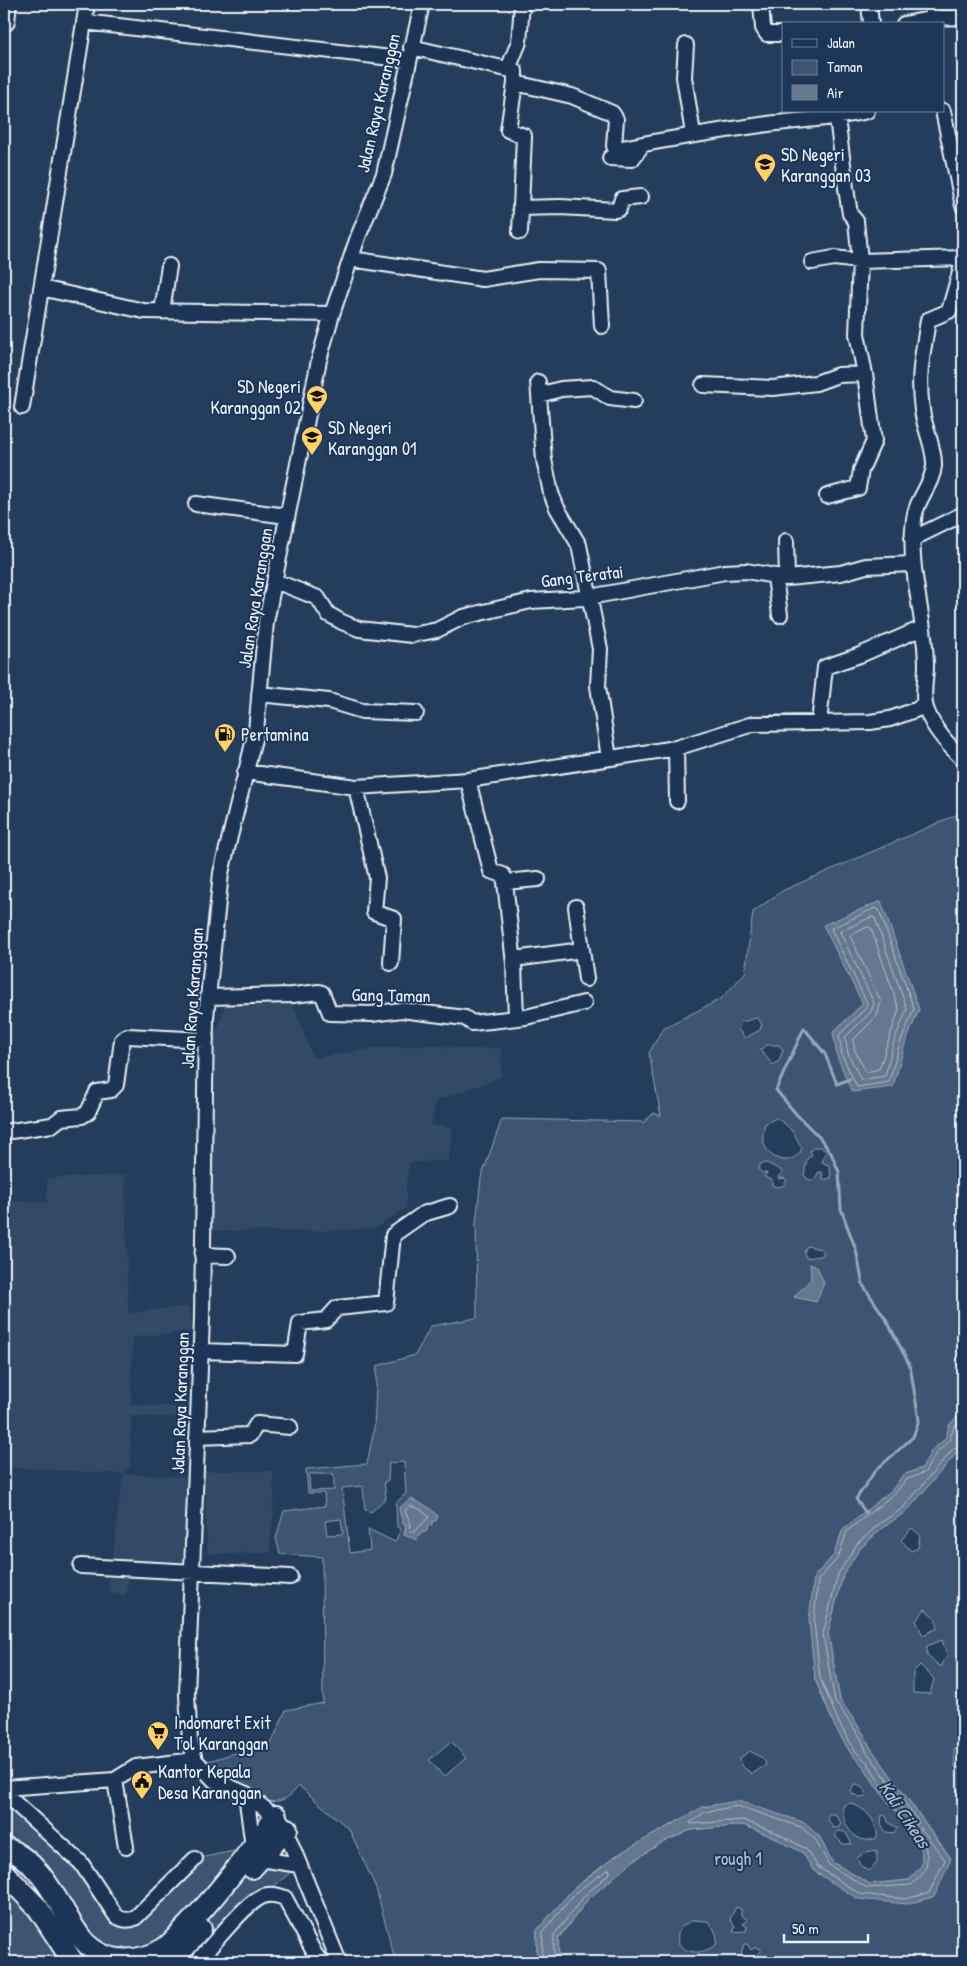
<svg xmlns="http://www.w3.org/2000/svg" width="967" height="1966" font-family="'Patrick Hand',sans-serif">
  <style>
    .built { fill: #334a68 }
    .green { fill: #3e5472; stroke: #93a2b5; fill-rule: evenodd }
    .water { fill: #657890; stroke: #99a8ba }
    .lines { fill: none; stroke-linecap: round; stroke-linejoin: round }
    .shore { stroke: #b4c1ce; stroke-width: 1 }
    .stream { stroke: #99a8ba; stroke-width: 3 }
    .minor-casing { stroke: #e8f1f8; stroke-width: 18 }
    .highway-casing { stroke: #e8f1f8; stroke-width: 24 }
    .minor { stroke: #1d3557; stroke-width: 14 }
    .highway { stroke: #1d3557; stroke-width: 20 }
    .labels { text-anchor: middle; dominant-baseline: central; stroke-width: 4; stroke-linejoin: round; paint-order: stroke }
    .street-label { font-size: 18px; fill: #e8f1f8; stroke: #1d3557 }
    .poi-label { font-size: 18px; fill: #e8f1f8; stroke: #1d3557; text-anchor: start }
    .park-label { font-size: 18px; fill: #b5c2d0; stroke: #1d3557 }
    .water-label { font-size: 19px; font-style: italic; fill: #b4c1ce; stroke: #1d3557 }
  </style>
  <rect width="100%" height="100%" fill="#253d5d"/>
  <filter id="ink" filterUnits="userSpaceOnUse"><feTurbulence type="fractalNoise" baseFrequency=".02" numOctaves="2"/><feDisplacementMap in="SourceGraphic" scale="10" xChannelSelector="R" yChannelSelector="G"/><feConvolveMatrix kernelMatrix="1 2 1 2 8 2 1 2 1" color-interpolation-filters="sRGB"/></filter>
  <g filter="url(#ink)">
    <path class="built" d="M291,999L313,1058L378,1048L431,1045L467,1049L501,1048L502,1077L436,1101L431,1125L452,1128L448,1161L410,1162L406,1183V1208L375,1228L320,1231H213L211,1065L213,1036L219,1026L225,1003Z
      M125,1175L128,1313L190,1306L192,1331L132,1337L131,1404L188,1408L189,1413V1418L131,1416L130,1466L123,1474L188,1477L187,1526L183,1570L131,1569L126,1595L108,1593L123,1474L4,1467V1201L47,1202V1178Z
      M205,1471H273L274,1501L270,1553L207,1554Z"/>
    <path class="green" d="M963,812V1412L950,1424L945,1439L932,1450L922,1468L903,1475L892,1490L843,1529L834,1555L814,1577L815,1679L835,1727L852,1755L864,1767L878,1789L914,1833L922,1854V1865L909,1880L870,1884L832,1862L819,1836L738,1801L703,1807L617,1855L573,1889L537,1930V1962H408L394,1956L376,1888L349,1829L299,1786C295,1790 290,1797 284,1799C260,1811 223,1777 205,1762L272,1742L286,1710L323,1703L322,1557L280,1554L276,1538L284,1511L325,1506L324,1493H308L306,1469L367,1464L374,1429L377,1366L415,1355L431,1326L477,1318L476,1223L481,1178L502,1119L644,1122L654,1113L661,1116L649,1053L663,1028L721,999L745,973L753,912L782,891ZM824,926L919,1009L905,1044L833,1032L863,1004ZM757,1018L762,1024L760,1030L745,1038L738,1029L741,1022ZM767,1045H779L783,1050L779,1061L773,1065L760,1050ZM776,1118C789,1125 796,1135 802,1149C792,1168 766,1161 763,1139C762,1135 764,1128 765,1124ZM814,1147H821L826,1151L822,1162L830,1166L831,1178L823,1180L822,1172H819L814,1180H809L804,1175L807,1159L812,1155L810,1151ZM767,1163L782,1171V1174L778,1177L779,1179L784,1178L787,1181L783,1186L777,1187L772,1185V1180L764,1177L767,1173H762L758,1169L761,1164ZM807,1246L821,1249L824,1253L821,1256L806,1258L804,1252ZM404,1462L406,1493L396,1503L397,1527L401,1529L395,1542L368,1529L370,1550L350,1553L342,1488L363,1486L365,1510L371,1512L386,1498L384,1482L388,1480L389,1463ZM309,1474H334V1490L310,1491ZM425,1507L431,1511L418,1535H404L406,1525L403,1524L399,1508ZM341,1519L343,1534L327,1535L325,1521ZM451,1741L466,1758L444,1777L429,1760ZM750,1751L764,1759L766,1765L752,1774L743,1767L740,1758ZM858,1784L866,1792L865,1797L862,1798L851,1793L853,1785ZM849,1803C865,1807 878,1821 877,1838C856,1847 841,1825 843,1806ZM829,1814H835L841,1823L839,1827L833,1828L827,1818ZM882,1815L886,1816L888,1822L897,1828L894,1833L886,1832L881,1824ZM841,1831L846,1833L852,1844H843L836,1837V1832ZM877,1850V1863L868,1871L860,1865L857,1858L866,1852Z
      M963,1448V1747L954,1750L955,1767L963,1770V1785L958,1791L960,1820L963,1825V1962H763L760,1958H754L761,1950L756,1947L751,1950L747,1944H744L741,1955L746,1959L745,1962H699L693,1957H685L682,1962H559L558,1939L589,1898L633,1861L661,1843L691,1830L743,1825L775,1838L803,1853L814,1871L906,1904L951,1858L870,1747L865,1736L840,1700L828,1633L843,1575L855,1554L882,1528L907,1511L958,1451ZM912,1528L920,1535L918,1548L911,1551L901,1540ZM925,1609L935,1618L938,1628L923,1635L916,1621ZM942,1640L947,1655L941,1667L927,1656V1646ZM920,1665L934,1679L930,1694L913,1693V1672ZM736,1907L741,1909V1915L748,1920L743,1924L747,1926L746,1931L733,1932L735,1926L730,1919ZM694,1920L708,1921C714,1929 719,1935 716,1945C702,1954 691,1955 678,1944C676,1930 681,1925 694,1920Z
      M4,1793L26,1812L127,1921L195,1859L253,1847L178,1955L260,1859L299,1865L234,1920L197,1962H73L4,1873Z
      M4,1890C27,1911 45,1936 61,1962H4Z"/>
    <path class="water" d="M881,901L919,1009L905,1044L893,1087L852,1092L837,1056L833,1032L863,1004L823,925Z
      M810,1264L817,1267L824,1283L816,1302L794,1297L811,1279Z
      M963,1412V1448L958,1451L907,1511L882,1528L861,1547L843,1575L828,1633L840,1700L865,1736L870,1747L951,1859L934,1897L906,1904L858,1899L814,1871L803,1853L775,1838L743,1825L691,1830L661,1843L633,1861L589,1898L558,1938L559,1962H537V1930L573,1889L617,1855L703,1807L738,1801L803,1822L819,1836L832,1862L870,1884L909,1880L922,1865V1854L914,1833L878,1789L864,1767L852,1755L835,1727L815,1679L809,1621L814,1577L834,1555L843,1529L892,1490L903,1475L922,1468L932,1450L945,1439L950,1424Z
      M411,1499L428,1507L438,1516L436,1521H432V1525H428L427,1531L418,1535L417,1540L404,1535L406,1525L403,1524L399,1508Z
      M963,1785V1825L960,1820L958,1790Z"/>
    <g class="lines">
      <path class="shore" d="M876,908L879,910L914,1009L900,1043L889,1082L857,1087L842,1055L839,1035L866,1008L867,1003L831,929Z
        M872,917L875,918L907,1009L894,1041L885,1076L861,1080L848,1053L845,1037L871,1012L874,1003L840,932Z
        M868,927L871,928L899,1009L879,1069L866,1072L855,1051L853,1040L877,1016L881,1002L850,936Z
        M963,1419L954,1427L949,1441L936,1453L925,1472L906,1480L895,1493L847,1531L838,1558L818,1580L814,1621L820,1678L840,1725L856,1752L868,1763L882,1786L916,1826L919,1822L866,1751L861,1738L835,1702L823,1634L838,1574L857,1544L879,1524L903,1508L954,1448L963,1444
        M410,1506L420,1509L429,1517L413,1533L410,1531L411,1524L405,1511Z
        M738,1806L801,1827L815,1839L829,1865L867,1888L911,1885C934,1867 928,1854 919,1830L920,1827L945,1860L929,1893L905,1899L860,1894L818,1867L806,1849L777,1833L743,1820L692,1824L690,1823L705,1812Z
        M542,1962L543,1932L576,1892L609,1869L610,1873L585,1895L554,1935V1962"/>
      <path class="stream" d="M850,1079L837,1084L825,1054L804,1028L776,1090L797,1115L820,1138L831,1153L839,1172L841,1209L856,1250L863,1285L887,1321L910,1366L919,1420L913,1437L875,1471L856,1499L866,1513"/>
      <g class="minor-casing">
        <path id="minor" d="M761,4L763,28L767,34H783
          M869,4L871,24
          M931,4L935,24
          M961,4L963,15
          M84,22L408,60
          M904,24L935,18L963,17
          M686,45L684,77L693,134
          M411,47L515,71V83L572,96L612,113L616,119L614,146L617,149C668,139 717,131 768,124C802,120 834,119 867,111
          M508,69L519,42L522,4
          M515,83L508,130L524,136L520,232
          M943,111L963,206
          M610,158L632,159L643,144
          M520,208L560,207L615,210L619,209L622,199L641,197
          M351,259L483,279L539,270L599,271L602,326
          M812,262L834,258L860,261L963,258
          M963,262L949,311L928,320C923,355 917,374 922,410C924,428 935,448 934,466C932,486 916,499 914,519C907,569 926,616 926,666C926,680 921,698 927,711C934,730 949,746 963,759
          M41,288L144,311L332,314
          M162,311L169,266
          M538,382L544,460L551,493L557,508L579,545L600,649L598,686L609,758
          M703,385L773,388L816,383L838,375L865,374L857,334L860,261L856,221L850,214L846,188L837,118
          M539,395L561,389L593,387L610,398L634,401
          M22,407L87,4
          M827,496L858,488L861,470L874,441L865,374
          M196,504L287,516
          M912,539L963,514
          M786,541L787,578
          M775,577L780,615
          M275,581L318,598L328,614L342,622L359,629L412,635L437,630L463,617L531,601L584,598L725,572L746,571L787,578L841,573L866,566L912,564
          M259,694L329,701L362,711L416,713
          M819,723L825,667L860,655L922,628
          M676,748L677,801
          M245,772L356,787L468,780L676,748L753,724L870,722L890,719L918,709L924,703
          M468,780L491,871L503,875L505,882L514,964L516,1017
          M356,787L377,878L374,912L394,919L391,963
          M505,882L538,879
          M576,907L586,979
          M514,959L582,950
          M208,997L293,995L319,992L322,993L330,1013L372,1014L401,1010L465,1018L472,1023L526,1017L584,1003
          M4,1132L52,1125L61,1118L82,1116L88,1112L97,1092L111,1090L116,1085L122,1040L127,1036L206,1040
          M202,1255L228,1256
          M201,1351L295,1354L300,1323L326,1320L337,1308L386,1303L393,1235L423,1214L450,1206
          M197,1437L250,1435L257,1424L290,1427
          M81,1566L290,1577
          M115,1780L126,1847
          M4,1788L115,1780L136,1767L195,1760
          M4,1793L81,1863L116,1916C123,1920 127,1921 135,1918L195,1859
          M246,1794L253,1847
          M260,1859L299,1865
          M197,1962C211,1947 245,1903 263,1896C271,1893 278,1895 285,1898L316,1956L323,1962
          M339,1962L282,1822L246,1794L214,1780L195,1760L190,1741L187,1695L202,1318L206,1017L221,873L256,731L266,622L319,360L332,314L358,237L384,174L422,4"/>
      </g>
      <g class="highway-casing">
        <path id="highway" d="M4,21L6,4
          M4,1847C44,1863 56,1902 79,1935C99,1963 134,1966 163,1949C171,1944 178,1935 185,1928C219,1894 247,1854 276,1816
          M252,1868L287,1829
          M4,1873L38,1908L73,1962
          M172,1962L201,1929"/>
      </g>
      <use href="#minor" class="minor"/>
      <use href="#highway" class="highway"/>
    </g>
  </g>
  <defs>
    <g id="school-pin" transform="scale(1.125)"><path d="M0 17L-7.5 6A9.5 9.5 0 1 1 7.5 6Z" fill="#ffd166" stroke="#1d3557"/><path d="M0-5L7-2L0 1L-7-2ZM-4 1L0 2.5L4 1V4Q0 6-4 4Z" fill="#111"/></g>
    <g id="fuel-pin" transform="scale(1.125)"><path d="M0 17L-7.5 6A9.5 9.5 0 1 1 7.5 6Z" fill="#ffd166" stroke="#1d3557"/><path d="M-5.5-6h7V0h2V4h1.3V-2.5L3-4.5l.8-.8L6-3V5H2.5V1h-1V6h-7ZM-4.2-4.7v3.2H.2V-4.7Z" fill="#111"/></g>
    <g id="supermarket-pin" transform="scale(1.125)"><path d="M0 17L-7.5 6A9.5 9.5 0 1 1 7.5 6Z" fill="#ffd166" stroke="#1d3557"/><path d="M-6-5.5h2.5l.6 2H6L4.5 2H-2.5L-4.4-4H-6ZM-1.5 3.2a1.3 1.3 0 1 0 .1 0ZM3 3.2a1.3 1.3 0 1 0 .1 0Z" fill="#111"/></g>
    <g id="civic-pin" transform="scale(1.125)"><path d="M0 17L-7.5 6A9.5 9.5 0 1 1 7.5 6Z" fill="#ffd166" stroke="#1d3557"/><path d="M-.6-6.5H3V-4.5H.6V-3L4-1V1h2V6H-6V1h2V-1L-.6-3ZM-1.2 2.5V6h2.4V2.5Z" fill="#111"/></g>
  </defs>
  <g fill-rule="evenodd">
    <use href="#school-pin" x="765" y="164"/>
    <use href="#school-pin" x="317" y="396"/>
    <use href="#school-pin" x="312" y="437"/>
    <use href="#fuel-pin" x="225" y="734"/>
    <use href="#supermarket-pin" x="158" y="1732"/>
    <use href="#civic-pin" x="142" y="1781"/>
  </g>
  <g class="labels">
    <g class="street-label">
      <text transform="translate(378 103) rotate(-77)">Jalan Raya Karanggan</text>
      <text transform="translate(582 576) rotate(-7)">Gang Teratai</text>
      <text transform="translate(255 598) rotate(-81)">Jalan Raya Karanggan</text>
      <text transform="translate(391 995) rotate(1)">Gang Taman</text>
      <text transform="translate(192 998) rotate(-86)">Jalan Raya Karanggan</text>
      <text transform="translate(180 1403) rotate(-88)">Jalan Raya Karanggan</text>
    </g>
    <g class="poi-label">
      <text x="781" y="154">SD Negeri<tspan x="781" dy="21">Karanggan 03</tspan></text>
      <text x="301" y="386" text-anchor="end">SD Negeri<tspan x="301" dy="21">Karanggan 02</tspan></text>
      <text x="328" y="427">SD Negeri<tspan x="328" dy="21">Karanggan 01</tspan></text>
      <text x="241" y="734">Pertamina</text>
      <text x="174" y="1722">Indomaret Exit<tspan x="174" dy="21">Tol Karanggan</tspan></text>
      <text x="158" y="1771">Kantor Kepala<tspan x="158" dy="21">Desa Karanggan</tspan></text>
    </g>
    <g class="park-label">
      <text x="738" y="1858">rough 1</text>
    </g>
    <g class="water-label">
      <text transform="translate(905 1814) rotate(56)">Kali Cikeas</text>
    </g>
  </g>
  <rect width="967" height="1966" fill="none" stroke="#1d3557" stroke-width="20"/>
  <rect x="10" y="10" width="947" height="1946" fill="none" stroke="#e8f1f8" stroke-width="2" filter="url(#ink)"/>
  <rect x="782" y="22" width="162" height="90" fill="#1d3557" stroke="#6e8097"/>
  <rect x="792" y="39" width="25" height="8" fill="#1d3557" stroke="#6e8097"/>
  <text x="827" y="48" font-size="15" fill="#e8f1f8">Jalan</text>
  <rect x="792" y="60" width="25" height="15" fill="#3e5472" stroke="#6e8097"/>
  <text x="827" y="72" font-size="15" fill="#e8f1f8">Taman</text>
  <rect x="792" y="85" width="25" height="15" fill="#657890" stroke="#6e8097"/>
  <text x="827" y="98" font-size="15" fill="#e8f1f8">Air</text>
  <path d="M784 1934v8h84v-8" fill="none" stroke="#e8f1f8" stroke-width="2.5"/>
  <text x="792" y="1934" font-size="15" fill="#e8f1f8" stroke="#1d3557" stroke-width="4" paint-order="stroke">50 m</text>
</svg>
